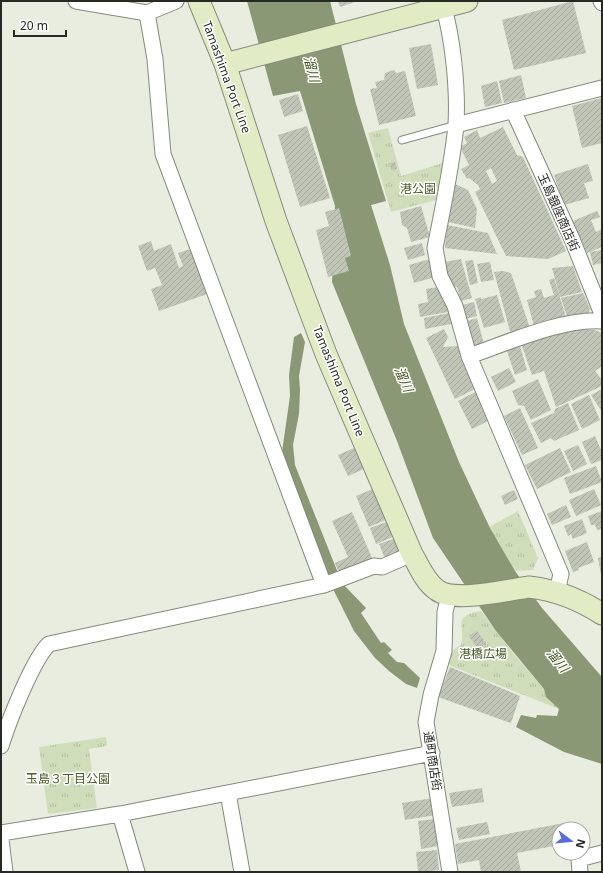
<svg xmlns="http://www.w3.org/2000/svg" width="603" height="873" font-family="'Noto Sans','Noto Sans JP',sans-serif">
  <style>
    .park { fill: url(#park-tufts) }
    .water { fill: #8b9875 }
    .building { fill: url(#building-hatch); fill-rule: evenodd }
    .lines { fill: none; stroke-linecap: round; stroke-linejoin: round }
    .lane-casing { stroke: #858a7e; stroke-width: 9 }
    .street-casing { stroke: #858a7e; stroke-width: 17 }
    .secondary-casing { stroke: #858a7e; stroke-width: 23 }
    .lane { stroke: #fff; stroke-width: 7 }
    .street { stroke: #fff; stroke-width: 15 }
    .secondary { stroke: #e1ecc5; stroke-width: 21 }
    .labels { text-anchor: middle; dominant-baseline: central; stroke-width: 3; stroke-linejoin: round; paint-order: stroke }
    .street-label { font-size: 12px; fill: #272923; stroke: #fff }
    .park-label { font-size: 12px; fill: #485922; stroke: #fff }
    .water-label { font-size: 13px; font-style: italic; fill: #465620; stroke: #fff }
  </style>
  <defs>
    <pattern id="park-tufts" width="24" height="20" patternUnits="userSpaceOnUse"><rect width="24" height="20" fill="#d0ddba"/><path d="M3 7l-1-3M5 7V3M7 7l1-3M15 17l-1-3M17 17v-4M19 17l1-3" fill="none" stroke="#b3bea0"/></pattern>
    <pattern id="building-hatch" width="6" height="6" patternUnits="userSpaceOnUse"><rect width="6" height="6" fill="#c0c5b8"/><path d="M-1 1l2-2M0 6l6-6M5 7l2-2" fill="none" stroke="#a5a99e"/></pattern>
  </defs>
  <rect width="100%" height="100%" fill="#e8eddf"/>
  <path class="park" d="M388,128L401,176L443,163L436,200L391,212L368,133Z
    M518,511L538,558L533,570L514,571L489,527Z
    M481,611L512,652L544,689L546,697L559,709L446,664L453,650L461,645C466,626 451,616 481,611Z
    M106,737L107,746L89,749L97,808L48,814L39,747Z"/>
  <path class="water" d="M247,1H330L356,104L386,201L371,205L390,265L404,324L459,462L490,528L515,571L542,608L602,677V764L564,752L516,727L521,715L536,718L537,715L557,716L559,709L546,697L544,689L496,631L433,538L397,441L332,282L335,206L300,91L273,96Z
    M301,333L305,342L299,376L300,390L299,414L293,445L295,465L342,583L366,608L361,613L381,643L384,642L392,650L388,653L397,662L404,663L420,678L417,688L406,684L389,671L375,658L354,631L333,589L282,452L290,396L289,375L294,337Z"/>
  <path class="building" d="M338,1H358L340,7Z
    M573,1L586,53L514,70L502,20Z
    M431,44L438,85L417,89L409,48Z
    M394,70L396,73L405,71L416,116L379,125L370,89L377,88L375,82L384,80L385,73Z
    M521,75L526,98L504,103L499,81Z
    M497,81L502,103L485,107L481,86Z
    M298,94L303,111L284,117L279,100Z
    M602,98V143L582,148L572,106Z
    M307,126L330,198L300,207L278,135Z
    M503,127L517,155L523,157L566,251L548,259L506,256L475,192L480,189L478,185L469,178L467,179L461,169L469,165L460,147L467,143L464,137L477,130L480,138ZM491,168L497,181L492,184L486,171Z
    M395,162L397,169L391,170L390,163Z
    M588,164L593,181L584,183L589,198L564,205L554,175Z
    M455,184L468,190L477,209L475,228L448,222Z
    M421,206L430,237L411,242L407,228L402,225L400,212Z
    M339,208L351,256L345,258L349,271L328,277L316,230L329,226L325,212Z
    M597,211L600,217L591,220L596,232L602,229V247L587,253L573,221Z
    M447,225L488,233L497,254L445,248Z
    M151,241L154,251L171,244L179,268L183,266L178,253L194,248L210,293L159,311L151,289L162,285L155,268L147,271L138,246Z
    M422,243L425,255L408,260L404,248Z
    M602,250V263L593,265L590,252Z
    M430,259L435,277L414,283L409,265Z
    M461,259L472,298L461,301L457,287L450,286L444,262Z
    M473,260L478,283L470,285L465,261Z
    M490,262L494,280L481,282L477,264Z
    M573,266L582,292L560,297L552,268Z
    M502,271L511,273L530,328L511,335L494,272Z
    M554,278L566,317L534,326L527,300L536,297L534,291L541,289L544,298L554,295L549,280Z
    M438,287L445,296L448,312L420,317L418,304L428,302L426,289Z
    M583,293L590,309L587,316H567L561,298Z
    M497,295L505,322L484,328L475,299L481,297V299Z
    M474,302L477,316L465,319L462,305Z
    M449,313L451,324L425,329L424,318Z
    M477,318L484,344L474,346L467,321Z
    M444,329L448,337L443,347L459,346L479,387L455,399L426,338Z
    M563,329L595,330L602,333V366L595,371L602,380V386L556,407L544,371L532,375L522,346Z
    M520,346L527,370L515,375L507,351Z
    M509,368L516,382L498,391L491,377Z
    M538,379L551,410L531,420L524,406L518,405L512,391Z
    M602,389V412L591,395Z
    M477,391L483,402L481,407L488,421L472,429L458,401Z
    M589,395L600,420L582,429L571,404Z
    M568,403L579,430L554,441L551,438L541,443L531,423L554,413L555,409Z
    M520,408L538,448L522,455L504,416Z
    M595,436L602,452V460L591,464L582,442Z
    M578,445L587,464L573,471L564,451Z
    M354,448L364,469L348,476L338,455Z
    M560,448L571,472L537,489L525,465Z
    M596,466L602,482L570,494L564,478Z
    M375,488L388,519L369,527L356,496Z
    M594,489L601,505L576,516L569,500Z
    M514,490L518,499L505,505L501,496Z
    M566,505L571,517L552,525L547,514Z
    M602,511V529L597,530L595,525H591L588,516Z
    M352,512L373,560L340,575L335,563L348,557L332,521Z
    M582,519L587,533L573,539L571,534L568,536L564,526Z
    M389,521L395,536L376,544L370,528Z
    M396,538L403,555L386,561L379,544Z
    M587,542L594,562L578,568L579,570L573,572L565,551Z
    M602,557V575H601L598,558Z
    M477,631L486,643L478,649L469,636Z
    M450,667L520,696L511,723L438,697Z
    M482,788L484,802L452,807L449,793Z
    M433,798L436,815L405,820L402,803Z
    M434,819L438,846L421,849L418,821Z
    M487,822L490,834L459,840L456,828Z
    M564,823L565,829H559V845L517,853L521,872H481L479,860L458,864L455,844Z
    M437,850L439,870L418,872L416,852Z"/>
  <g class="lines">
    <g class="lane-casing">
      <path id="lane" d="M402,140L456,125"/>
    </g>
    <g class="street-casing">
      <path id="street" d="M76,1L147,13L155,59L163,154L324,585
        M442,1C453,37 458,88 456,125C452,166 443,207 435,248L440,276L455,306L469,356L561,574L557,592
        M601,1L602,3
        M147,13L176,1
        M513,110L572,239L602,314
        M456,125L602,88
        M469,356C507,343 563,318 602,321
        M449,595L445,612L444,651L431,695L426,722L450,872
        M1,746C8,723 33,659 49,644L324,585L374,566L382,567L412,554
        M228,793L242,872
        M120,814L137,872
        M1,833L120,814L432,753
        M1,840L5,872
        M580,872L579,859L602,853"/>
    </g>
    <g class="secondary-casing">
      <path id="secondary" d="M199,1L225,64L276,221L326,354L412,554C419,566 425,582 437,590C454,603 507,590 529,587C556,590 579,599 602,614
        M225,64L467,1"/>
    </g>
    <use href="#lane" class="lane"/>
    <use href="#street" class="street"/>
    <use href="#secondary" class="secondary"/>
  </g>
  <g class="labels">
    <g class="street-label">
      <text transform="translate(227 77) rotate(70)">Tamashima Port Line</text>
      <text transform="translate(559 212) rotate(66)">玉島銀座商店街</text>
      <text transform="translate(339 381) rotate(68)">Tamashima Port Line</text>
      <text transform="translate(433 761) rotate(81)">通町商店街</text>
    </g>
    <g class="park-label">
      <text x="418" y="188">港公園</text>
      <text x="483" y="653">港橋広場</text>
      <text x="68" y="778">玉島３丁目公園</text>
    </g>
    <g class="water-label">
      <text transform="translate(312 69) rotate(76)">溜川</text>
      <text transform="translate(404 379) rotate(67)">溜川</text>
      <text transform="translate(558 660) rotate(51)">溜川</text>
    </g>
  </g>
  <rect width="603" height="873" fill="none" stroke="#272923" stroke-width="4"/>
  <g transform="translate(571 841) rotate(106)"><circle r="19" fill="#ffffff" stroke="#a9a9a7"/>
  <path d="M0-3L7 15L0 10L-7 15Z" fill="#5a6ae1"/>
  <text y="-6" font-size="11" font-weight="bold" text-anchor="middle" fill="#272923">N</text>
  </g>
  <path d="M14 30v6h52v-6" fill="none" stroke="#272923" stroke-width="2"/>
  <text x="20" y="30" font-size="12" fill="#272923" stroke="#ffffff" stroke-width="3" paint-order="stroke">20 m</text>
</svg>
